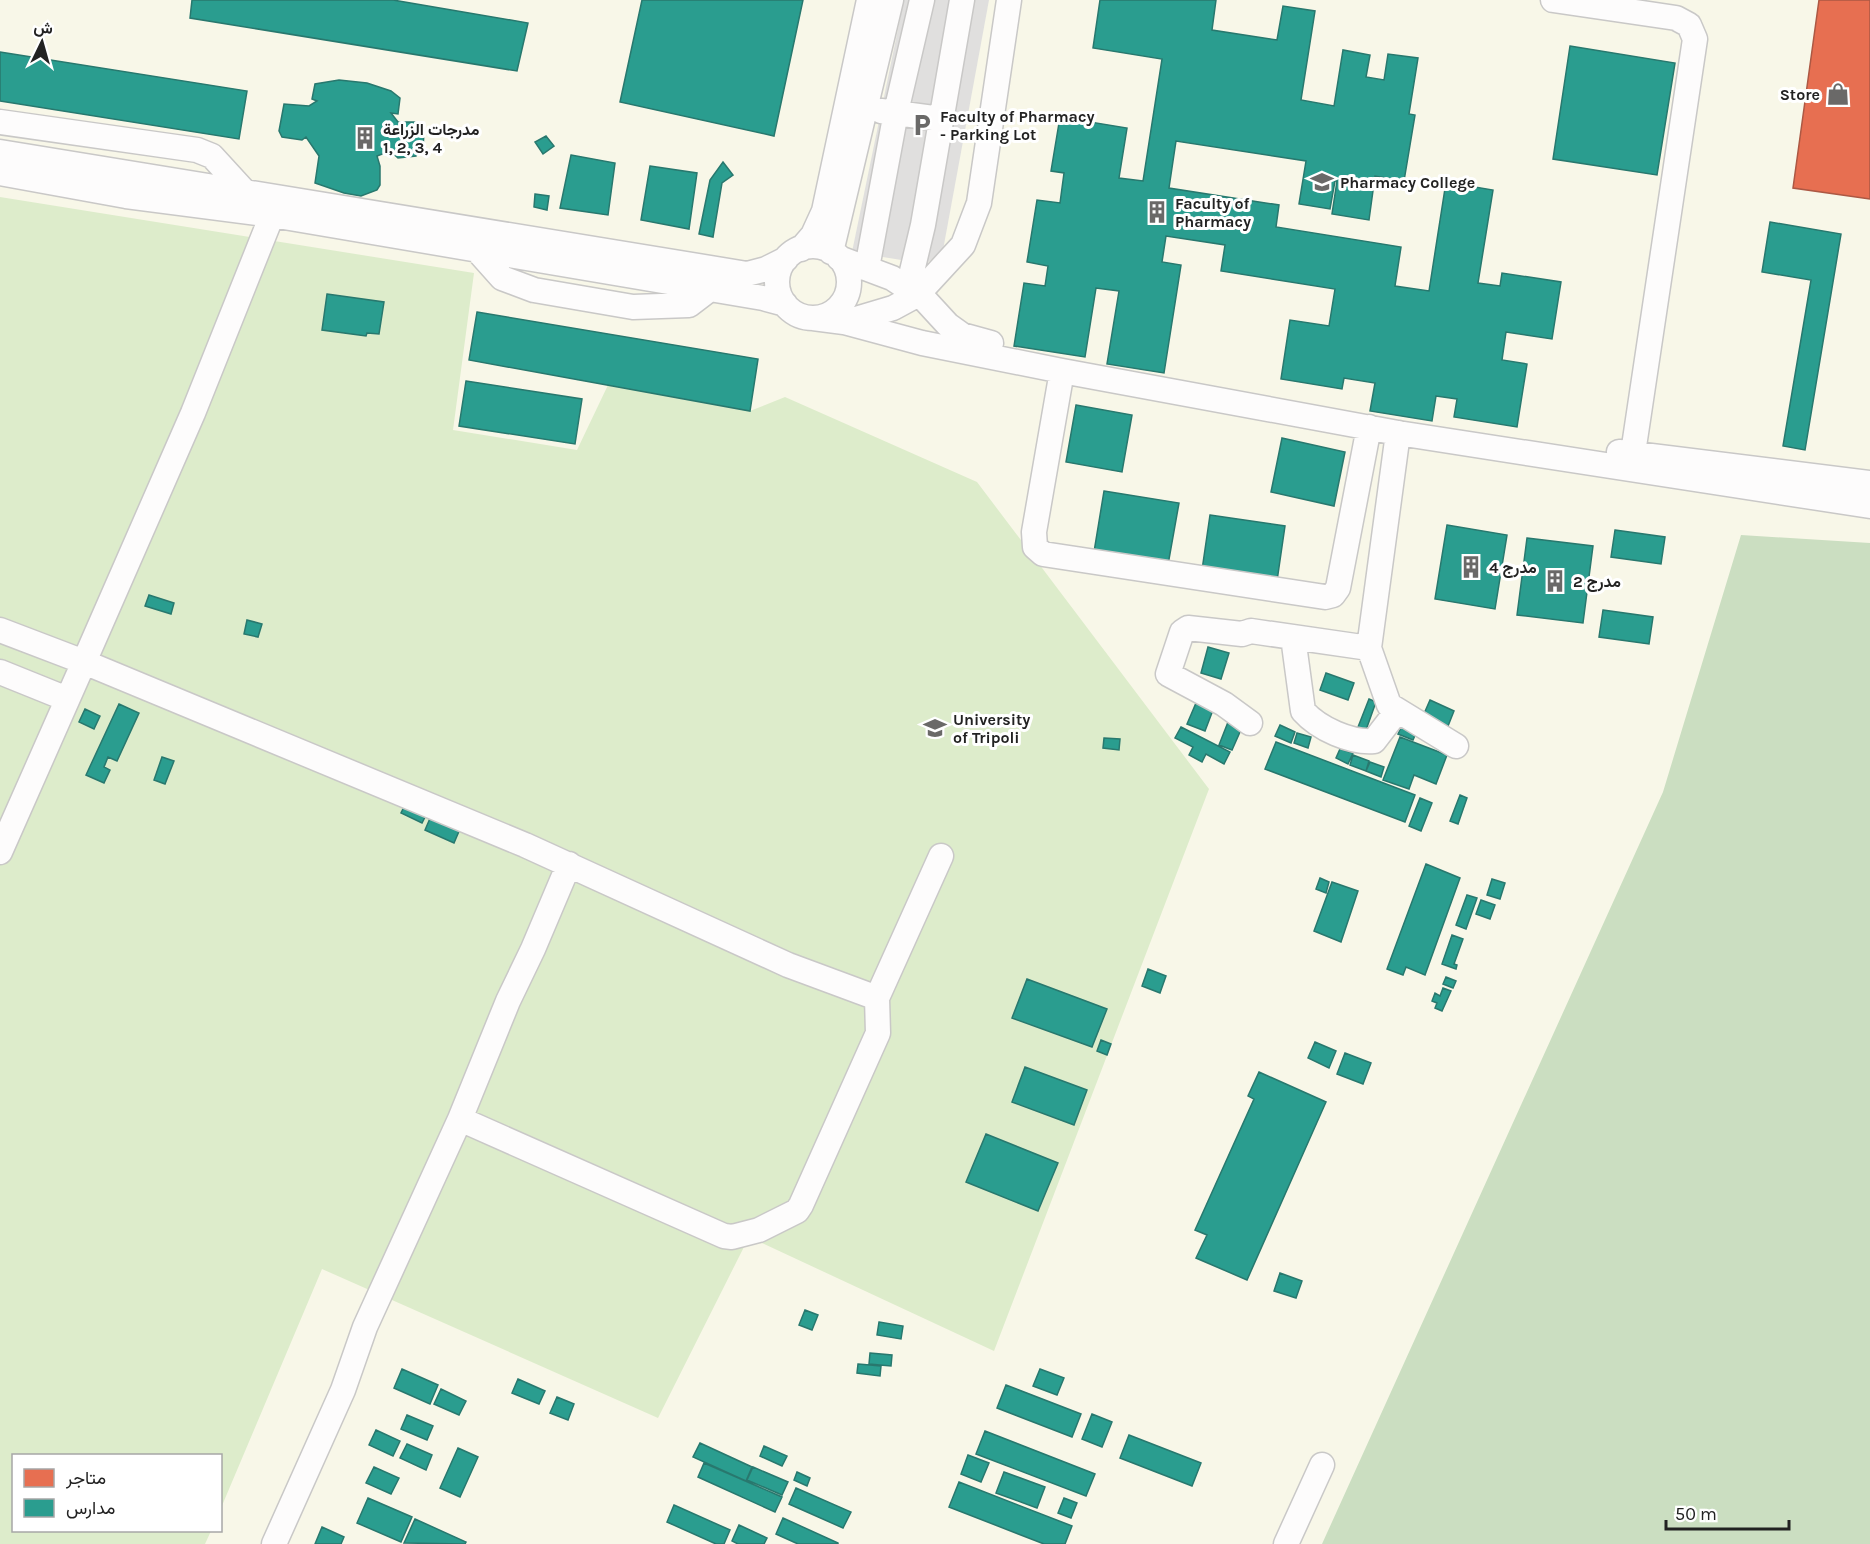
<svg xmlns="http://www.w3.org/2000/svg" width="1870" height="1544" font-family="Karla,Vazirmatn,sans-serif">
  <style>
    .education { fill: #f8f7e8; fill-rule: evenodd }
    .grass { fill: #ddeccb }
    .forest { fill: #cbdec1 }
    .parking { fill: #e0dfde }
    .shops { fill: #e76f51; stroke: #ac5843; stroke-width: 1.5 }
    .schools { fill: #2a9d8f; stroke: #28786e; stroke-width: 1.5 }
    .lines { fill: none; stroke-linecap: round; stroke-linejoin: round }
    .minor-casing { stroke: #c9c8c7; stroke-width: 27 }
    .minor { stroke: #fdfcfc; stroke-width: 24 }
    .labels { text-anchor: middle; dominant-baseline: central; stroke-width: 6; stroke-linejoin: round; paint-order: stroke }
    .poi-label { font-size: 16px; font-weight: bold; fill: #222; stroke: #fff; text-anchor: start }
  </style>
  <rect width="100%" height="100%" fill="#f0eeeb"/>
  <path class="education" d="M0,0H1870V1544H0ZM14,1456H220V1530H14Z"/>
  <path class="grass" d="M0,197L474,273L453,430L577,450L608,385L750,411L785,397L977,482L1209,789L994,1351L749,1237L658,1418L322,1269L221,1508L220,1456H14V1530L211,1531L205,1544H0Z"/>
  <path class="forest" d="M1741,535L1870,543V1544H1322L1663,792Z"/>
  <path class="parking" d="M904,0H989L943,250L926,264L852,252Z"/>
  <path class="shops" d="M1819,0H1870V199L1793,188Z"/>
  <path class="schools" d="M192,0H393L528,23L517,71L190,18Z
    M642,0H803L774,136L620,102Z
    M1100,0H1216L1212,30L1277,40L1283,6L1315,11L1301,100L1334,106L1343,50L1370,55L1366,77L1384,80L1388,54L1418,58L1409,114L1415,115L1404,181L1375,176L1369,220L1332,214L1337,181H1335L1330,209L1299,204L1306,161L1176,141L1169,188L1279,205L1276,227L1401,247L1395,286L1429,291L1446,182L1493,190L1478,283L1500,286L1502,273L1561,282L1552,339L1506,332L1502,360L1527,364L1517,427L1454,417L1457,399L1436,396L1432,421L1370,411L1375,383L1344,378L1342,389L1281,379L1290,320L1329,326L1335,289L1221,271L1225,245L1166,236L1162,262L1181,265L1164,373L1107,364L1119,291L1096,288L1085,357L1014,346L1024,283L1045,286L1048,266L1027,262L1037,200L1060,203L1064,173L1051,171L1060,117L1127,128L1119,178L1143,181L1162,59L1093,48Z
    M1570,46L1675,63L1657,175L1553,159Z
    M0,52L247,91L239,139L0,101Z
    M339,80L367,83L391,91L400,98L398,114L391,113L398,122H415L424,133L423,148L416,156L398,158L390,151L377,156L380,166V185L377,190L361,196L344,193L315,183L319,156L306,137L302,140L282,137L279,131L284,104L309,106L317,101L312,99L315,84Z
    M546,136L554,146L543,154L535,142Z
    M571,155L615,163L608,215L560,208Z
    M723,162L733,175L722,183L713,237L699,234L710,180Z
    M650,166L697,173L689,229L641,220Z
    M535,194L549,196L547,210L534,207Z
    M1770,222L1841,234L1805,450L1783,446L1811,280L1762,272Z
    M327,294L384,302L379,334L367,333L366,336L322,330Z
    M477,312L758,359L750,411L469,360Z
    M466,381L582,399L575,444L459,426Z
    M1076,405L1132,415L1122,472L1066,462Z
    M1282,438L1345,452L1334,506L1271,492Z
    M1104,491L1179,503L1168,565L1094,552Z
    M1210,515L1285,526L1277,581L1202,570Z
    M1447,525L1507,535L1495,609L1435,599Z
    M1615,530L1665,537L1661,564L1611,557Z
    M1527,538L1593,546L1583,623L1517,615Z
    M149,595L174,603L171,614L145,606Z
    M1603,610L1653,617L1649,644L1599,637Z
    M247,620L262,624L258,637L244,634Z
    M1208,647L1229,653L1221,679L1201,673Z
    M1326,673L1354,683L1348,700L1320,690Z
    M1369,699L1376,702L1366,730L1358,727Z
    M1430,700L1454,711L1448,726L1423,716Z
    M1196,703L1213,710L1205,731L1187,724Z
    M119,704L139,713L117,761L108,757L104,767L110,770L104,783L86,775Z
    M85,709L100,716L94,729L79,722Z
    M1230,717L1244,723L1232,750L1219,745Z
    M1404,721L1418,728L1413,740L1398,734Z
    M1280,725L1295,732L1291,743L1275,736Z
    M1181,727L1230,752L1224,764L1206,754L1202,762L1189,755L1193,747L1175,738Z
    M1297,733L1311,737L1308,748L1294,743Z
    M1400,737L1447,755L1436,784L1414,775L1409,789L1383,780Z
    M1104,738L1120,739L1119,750L1103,748Z
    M1276,742L1415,795L1405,822L1265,769Z
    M1340,749L1353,753L1348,764L1336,758Z
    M1353,755L1369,761L1366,771L1350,765Z
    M162,757L174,761L165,784L154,780Z
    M1370,762L1384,767L1381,777L1366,771Z
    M1460,795L1467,798L1458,824L1450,821Z
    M1420,798L1432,803L1421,831L1409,826Z
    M407,801L428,811L422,823L401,813Z
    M431,816L460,829L454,843L425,830Z
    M1426,864L1460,878L1425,975L1406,967L1403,975L1387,969Z
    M1320,878L1329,882L1326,893L1316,889Z
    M1492,879L1505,883L1500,899L1487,895Z
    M1332,882L1358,891L1341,942L1314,931Z
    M1467,895L1477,898L1466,929L1456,925Z
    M1481,900L1495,905L1490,919L1476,914Z
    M1452,935L1463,939L1454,964L1457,965L1456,969L1442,964Z
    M1148,969L1166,976L1160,993L1142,986Z
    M1446,977L1456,981L1453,988L1443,984Z
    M1027,979L1107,1009L1092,1047L1012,1018Z
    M1443,988L1451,991L1442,1011L1435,1008L1437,1003L1432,1001L1435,993L1440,996Z
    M1101,1040L1111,1044L1107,1055L1097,1051Z
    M1315,1042L1336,1051L1329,1068L1308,1058Z
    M1345,1053L1371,1063L1363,1084L1337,1074Z
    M1025,1067L1087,1090L1074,1125L1012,1102Z
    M1259,1072L1326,1102L1247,1280L1196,1258L1207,1235L1195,1230L1254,1099L1248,1096Z
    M986,1134L1058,1163L1038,1211L966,1182Z
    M1280,1273L1302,1281L1296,1298L1274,1291Z
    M805,1310L818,1315L812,1330L799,1325Z
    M879,1322L903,1326L901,1339L877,1335Z
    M870,1353L892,1355L891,1366L869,1364Z
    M858,1364L881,1366L880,1376L857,1373Z
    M402,1369L438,1385L430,1404L394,1388Z
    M1040,1369L1064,1378L1057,1395L1033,1386Z
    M518,1379L545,1391L539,1404L512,1393Z
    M1006,1385L1081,1414L1072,1437L997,1408Z
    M441,1389L466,1401L459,1415L434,1404Z
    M557,1397L574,1404L568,1420L550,1413Z
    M1092,1414L1112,1422L1102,1447L1082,1439Z
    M407,1415L433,1426L427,1440L401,1429Z
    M376,1430L400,1441L393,1456L369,1445Z
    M985,1431L1095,1474L1086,1496L976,1454Z
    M1129,1435L1201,1463L1192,1486L1120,1458Z
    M700,1443L752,1467L746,1481L693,1457Z
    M407,1444L432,1455L426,1470L400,1458Z
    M764,1446L787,1456L782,1466L760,1456Z
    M458,1448L478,1457L460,1497L440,1488Z
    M968,1455L989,1463L981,1482L961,1474Z
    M704,1463L782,1497L775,1512L698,1477Z
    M374,1467L399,1478L391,1494L366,1483Z
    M753,1467L788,1482L782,1495L747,1480Z
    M797,1472L810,1478L807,1486L794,1480Z
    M1004,1472L1045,1487L1037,1508L996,1493Z
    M959,1482L1072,1526L1065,1544H1044L949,1507Z
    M796,1488L851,1512L843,1528L789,1504Z
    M368,1498L412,1517L401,1542L357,1523Z
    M1064,1498L1077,1503L1071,1518L1058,1513Z
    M674,1505L730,1530L724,1544H716L667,1522Z
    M783,1518L838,1543V1544H798L776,1534Z
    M415,1519L466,1542L465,1544L404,1543Z
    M739,1525L767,1538L764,1544H738L732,1541Z
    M322,1527L344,1537L341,1544H315Z"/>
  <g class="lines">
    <g class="minor-casing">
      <path id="minor" d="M1553,0L1676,18L1689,25L1695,39L1633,453
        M881,111L941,119
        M0,122L197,150L212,156L245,192
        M0,152L747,274L766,269L786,259
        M0,173L126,196L272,215L763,298L785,304
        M272,215L193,413L84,662L525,845L788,965L877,998
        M777 282a36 36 0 1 1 72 0a36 36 0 1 1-72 0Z
        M801,249L813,235L824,211L869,0
        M477,250L502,278L534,290L633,307L689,305L710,289
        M831,252L891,0
        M839,258L892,278L925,300L948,325L962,335L991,343
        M867,268L896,112L922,0
        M908,288L923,225L962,0
        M813,318L844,322L922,343L1062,371L1398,433L1870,506
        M846,322L893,308L917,295L963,245L979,203L1009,0
        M1062,371L1034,532L1035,547L1043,554L1325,597L1333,595L1338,588L1369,427
        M1398,433L1369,648L1389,705L1456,746
        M1619,452L1870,483
        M0,630L84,662L0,852
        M1293,637L1303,711C1319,729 1351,743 1374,741L1397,711
        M0,672L67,699
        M1250,723L1224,704L1168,674L1182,632L1188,628L1242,634L1251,631L1369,648
        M460,1119L724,1236L732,1237L759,1230L797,1211L801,1205L878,1033L877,998L941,856
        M274,1544L343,1390L365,1327L460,1119L508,1001L533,949L569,864
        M1286,1544L1322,1465"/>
    </g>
    <use href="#minor" class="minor"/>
  </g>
  <defs>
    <g id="shop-bare" transform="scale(1.8)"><path d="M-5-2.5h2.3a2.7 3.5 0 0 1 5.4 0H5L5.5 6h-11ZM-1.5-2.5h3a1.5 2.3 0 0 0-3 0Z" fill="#6a6968" stroke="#fff" stroke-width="2.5" paint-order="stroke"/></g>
    <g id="parking-bare" transform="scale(1.8)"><path d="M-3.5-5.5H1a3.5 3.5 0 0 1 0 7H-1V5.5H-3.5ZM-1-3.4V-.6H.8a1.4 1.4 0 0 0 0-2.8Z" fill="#6a6968" stroke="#fff" stroke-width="2.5" paint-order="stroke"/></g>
    <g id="building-bare" transform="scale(1.8)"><path d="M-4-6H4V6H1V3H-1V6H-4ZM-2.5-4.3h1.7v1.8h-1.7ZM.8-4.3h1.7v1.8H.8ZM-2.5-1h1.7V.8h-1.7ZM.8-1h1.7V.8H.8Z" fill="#6a6968" stroke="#fff" stroke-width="2.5" paint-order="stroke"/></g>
    <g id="university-bare" transform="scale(1.8)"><path d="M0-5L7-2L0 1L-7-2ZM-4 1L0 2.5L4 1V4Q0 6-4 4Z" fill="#6a6968" stroke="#fff" stroke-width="2.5" paint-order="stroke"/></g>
  </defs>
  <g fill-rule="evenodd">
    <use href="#shop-bare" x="1838" y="94"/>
    <use href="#parking-bare" x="922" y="125"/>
    <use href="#building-bare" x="365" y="138"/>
    <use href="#university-bare" x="1322" y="182"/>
    <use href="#building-bare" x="1157" y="212"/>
    <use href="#building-bare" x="1471" y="567"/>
    <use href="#building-bare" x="1555" y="581"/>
    <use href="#university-bare" x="935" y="728"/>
  </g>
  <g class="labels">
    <g class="poi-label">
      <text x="1820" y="94" text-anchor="end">Store</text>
      <text x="940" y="116">Faculty of Pharmacy<tspan x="940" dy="18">- Parking Lot</tspan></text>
      <text x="383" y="129">مدرجات الزراعة<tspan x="383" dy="18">1, 2, 3, 4</tspan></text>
      <text x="1340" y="182">Pharmacy College</text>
      <text x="1175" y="203">Faculty of<tspan x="1175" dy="18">Pharmacy</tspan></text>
      <text x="1489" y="567">مدرج 4</text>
      <text x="1573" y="581">مدرج 2</text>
      <text x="953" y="719">University<tspan x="953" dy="18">of Tripoli</tspan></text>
    </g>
  </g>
  <rect x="12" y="1454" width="210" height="78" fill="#ffffff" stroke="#a7a7a7" stroke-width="1.5"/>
  <rect x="24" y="1469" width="30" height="18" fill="#e76f51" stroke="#a7a7a7" stroke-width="1.5"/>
  <text x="66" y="1484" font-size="18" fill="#222222">متاجر</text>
  <rect x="24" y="1499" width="30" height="18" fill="#2a9d8f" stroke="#a7a7a7" stroke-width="1.5"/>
  <text x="66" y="1514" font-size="18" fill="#222222">مدارس</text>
  <g transform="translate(42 42) rotate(5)" stroke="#ffffff" stroke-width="4.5" paint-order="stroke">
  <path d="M0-4.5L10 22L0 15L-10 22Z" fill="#222222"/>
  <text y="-9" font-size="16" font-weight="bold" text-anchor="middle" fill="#222222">ش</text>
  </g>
  <path d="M1666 1520v9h123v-9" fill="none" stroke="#222222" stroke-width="3"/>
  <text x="1675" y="1520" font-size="18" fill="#222222" stroke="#ffffff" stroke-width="4.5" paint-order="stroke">50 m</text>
</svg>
